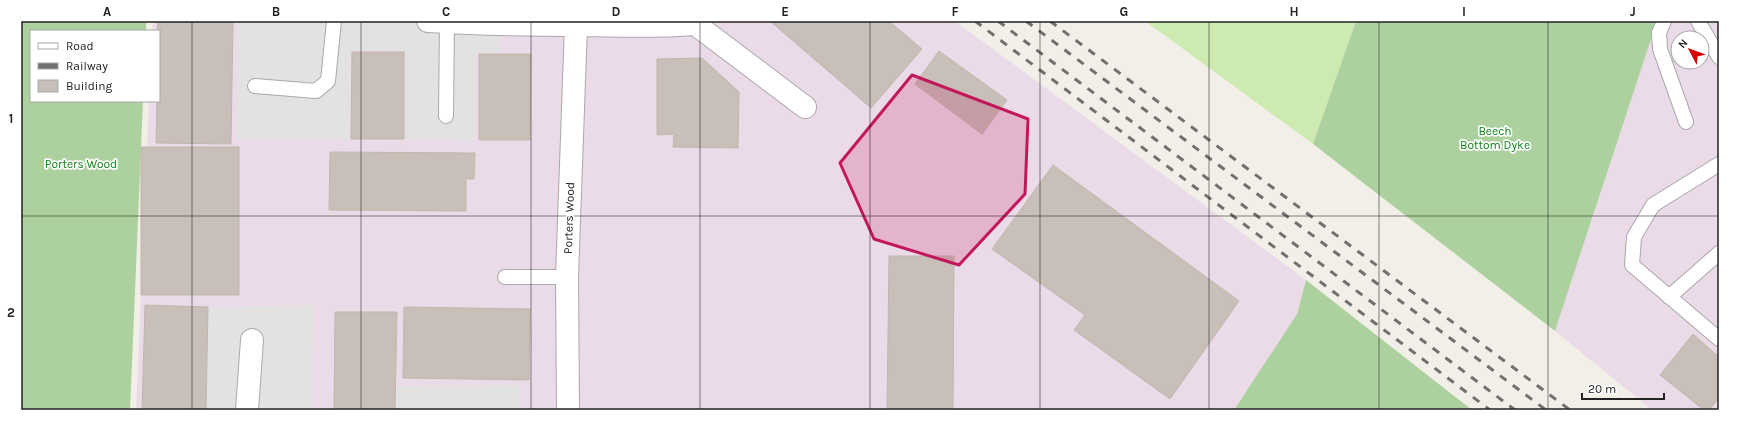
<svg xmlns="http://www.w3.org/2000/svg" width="1740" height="431" font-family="Karla,sans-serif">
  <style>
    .industrial { fill: #ebdbe8; fill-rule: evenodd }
    .grass { fill: #cdebb0 }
    .forest { fill: #add19e }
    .parking { fill: #e2e2e2 }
    .building { fill: #c7bfb8; stroke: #c4b6ab }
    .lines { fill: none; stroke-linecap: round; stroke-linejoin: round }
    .lane-casing { stroke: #a9a9a9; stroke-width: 16 }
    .street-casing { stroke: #a9a9a9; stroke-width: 24 }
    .lane { stroke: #fff; stroke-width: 14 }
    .street { stroke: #fff; stroke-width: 22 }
    .rail { stroke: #707070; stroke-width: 3; stroke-dasharray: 8 8; stroke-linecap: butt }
    .marked { fill: #c2185b; fill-opacity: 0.2; stroke: #c2185b; stroke-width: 3; stroke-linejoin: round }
    .grid { fill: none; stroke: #222; stroke-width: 1; stroke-opacity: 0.55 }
    .labels { text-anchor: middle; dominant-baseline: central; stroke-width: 3.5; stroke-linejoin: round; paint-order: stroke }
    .park-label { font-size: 12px; fill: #0c8416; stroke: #fff }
    .street-label { font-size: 12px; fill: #222; stroke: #fff }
    .neatline { fill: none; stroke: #222; stroke-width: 1.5 }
    .grid-label { font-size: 13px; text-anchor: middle; font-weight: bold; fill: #222 }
  </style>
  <rect width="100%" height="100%" fill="#f2efe9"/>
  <path class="industrial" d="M153,21H955L1306,280L1297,314L1234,410H136L149,101H159V31H152Z
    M1657,21H1719V410H1652L1555,331ZM1678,38H1702V62H1678Z"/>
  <path class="grass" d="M1145,21H1356L1313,144Z"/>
  <path class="forest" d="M21,21H146V31H31V101H143L130,410H21Z
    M1356,21H1657L1555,331L1313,144Z
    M1306,280L1472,410H1234L1297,314Z"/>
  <path class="parking" d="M237,21H501L500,52L476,53L474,141L405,138V51L351,50L349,140H237Z
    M314,305L313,410H207L208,307Z
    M520,385V410H392V386Z"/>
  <path class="building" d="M158,21H233L231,144L156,143L157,101H159V31H157Z
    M770,21H889L922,49L871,108Z
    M939,51L1007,100L982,134L915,84Z
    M352,52H404V139H351Z
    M479,54H531L530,140H479Z
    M702,58L739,92L738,148L673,147L674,134L657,135V59Z
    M141,147H239V295H141Z
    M330,152L475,153L474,179H466V211L329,210Z
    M1053,165L1239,301L1170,399L1074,330L1085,315L992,249Z
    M889,256H954L953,410H887Z
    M145,305L208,307L206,410H142Z
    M404,307L530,309L529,380L403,378Z
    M335,312H397L395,410H334Z
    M1693,334L1719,357V398L1709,410H1704L1660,375Z"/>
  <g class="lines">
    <g class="lane-casing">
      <path id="lane" d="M1664,21L1659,33L1660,49L1686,122
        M1698,21L1719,57
        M255,86L316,91L328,81L334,21
        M446,116L447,22
        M1719,164L1653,205L1634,237L1632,265L1719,339
        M505,277H567
        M1669,297L1719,253"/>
    </g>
    <g class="street-casing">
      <path id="street" d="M428,21C478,24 527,25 577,25C616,26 656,27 695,24L805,107
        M247,410L252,340
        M568,410L567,277L576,25"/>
    </g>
    <use href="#lane" class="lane"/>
    <use href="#street" class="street"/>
    <path class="rail" d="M975,21L1490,410
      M998,21L1515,410
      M1026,21L1546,410
      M1050,21L1570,410"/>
  </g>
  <path class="marked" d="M912,75L1028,119L1025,194L959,265L874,239L840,163Z"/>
  <path class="grid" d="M192,21V410M361,21V410M531,21V410M700,21V410M870,21V410M1040,21V410M1209,21V410M1379,21V410M1548,21V410M21,216H1719"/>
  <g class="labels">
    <g class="park-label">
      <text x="1495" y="131">Beech<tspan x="1495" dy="14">Bottom Dyke</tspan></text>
      <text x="81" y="164">Porters Wood</text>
    </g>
    <g class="street-label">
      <text transform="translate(569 218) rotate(-88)">Porters Wood</text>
    </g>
  </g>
  <rect width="1740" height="431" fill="none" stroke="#ffffff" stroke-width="44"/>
  <rect x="30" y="30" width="130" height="72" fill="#ffffff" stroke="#a7a7a7"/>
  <rect x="38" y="43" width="20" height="6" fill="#ffffff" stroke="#a7a7a7"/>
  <text x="66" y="50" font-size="12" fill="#222222">Road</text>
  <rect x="38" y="63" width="20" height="6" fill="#707070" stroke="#a7a7a7"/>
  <text x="66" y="70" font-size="12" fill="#222222">Railway</text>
  <rect x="38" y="80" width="20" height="12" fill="#c7bfb8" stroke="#a7a7a7"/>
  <text x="66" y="90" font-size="12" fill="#222222">Building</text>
  <g transform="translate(1690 50) rotate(311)"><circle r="19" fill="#ffffff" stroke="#a7a7a7"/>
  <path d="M0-3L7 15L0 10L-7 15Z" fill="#d40000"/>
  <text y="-6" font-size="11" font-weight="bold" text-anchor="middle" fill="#222222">N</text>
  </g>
  <path d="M1582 393v6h82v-6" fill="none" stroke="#222222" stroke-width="2"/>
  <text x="1588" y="393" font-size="12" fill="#222222" stroke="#ffffff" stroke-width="3" paint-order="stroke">20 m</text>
  <rect x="22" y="22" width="1696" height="387" class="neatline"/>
  <g class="grid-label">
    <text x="107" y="16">A</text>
    <text x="276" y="16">B</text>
    <text x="446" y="16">C</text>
    <text x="616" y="16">D</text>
    <text x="785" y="16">E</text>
    <text x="955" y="16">F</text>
    <text x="1124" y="16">G</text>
    <text x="1294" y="16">H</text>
    <text x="1464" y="16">I</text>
    <text x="1633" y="16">J</text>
    <text x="11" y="123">1</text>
    <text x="11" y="317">2</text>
  </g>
</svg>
